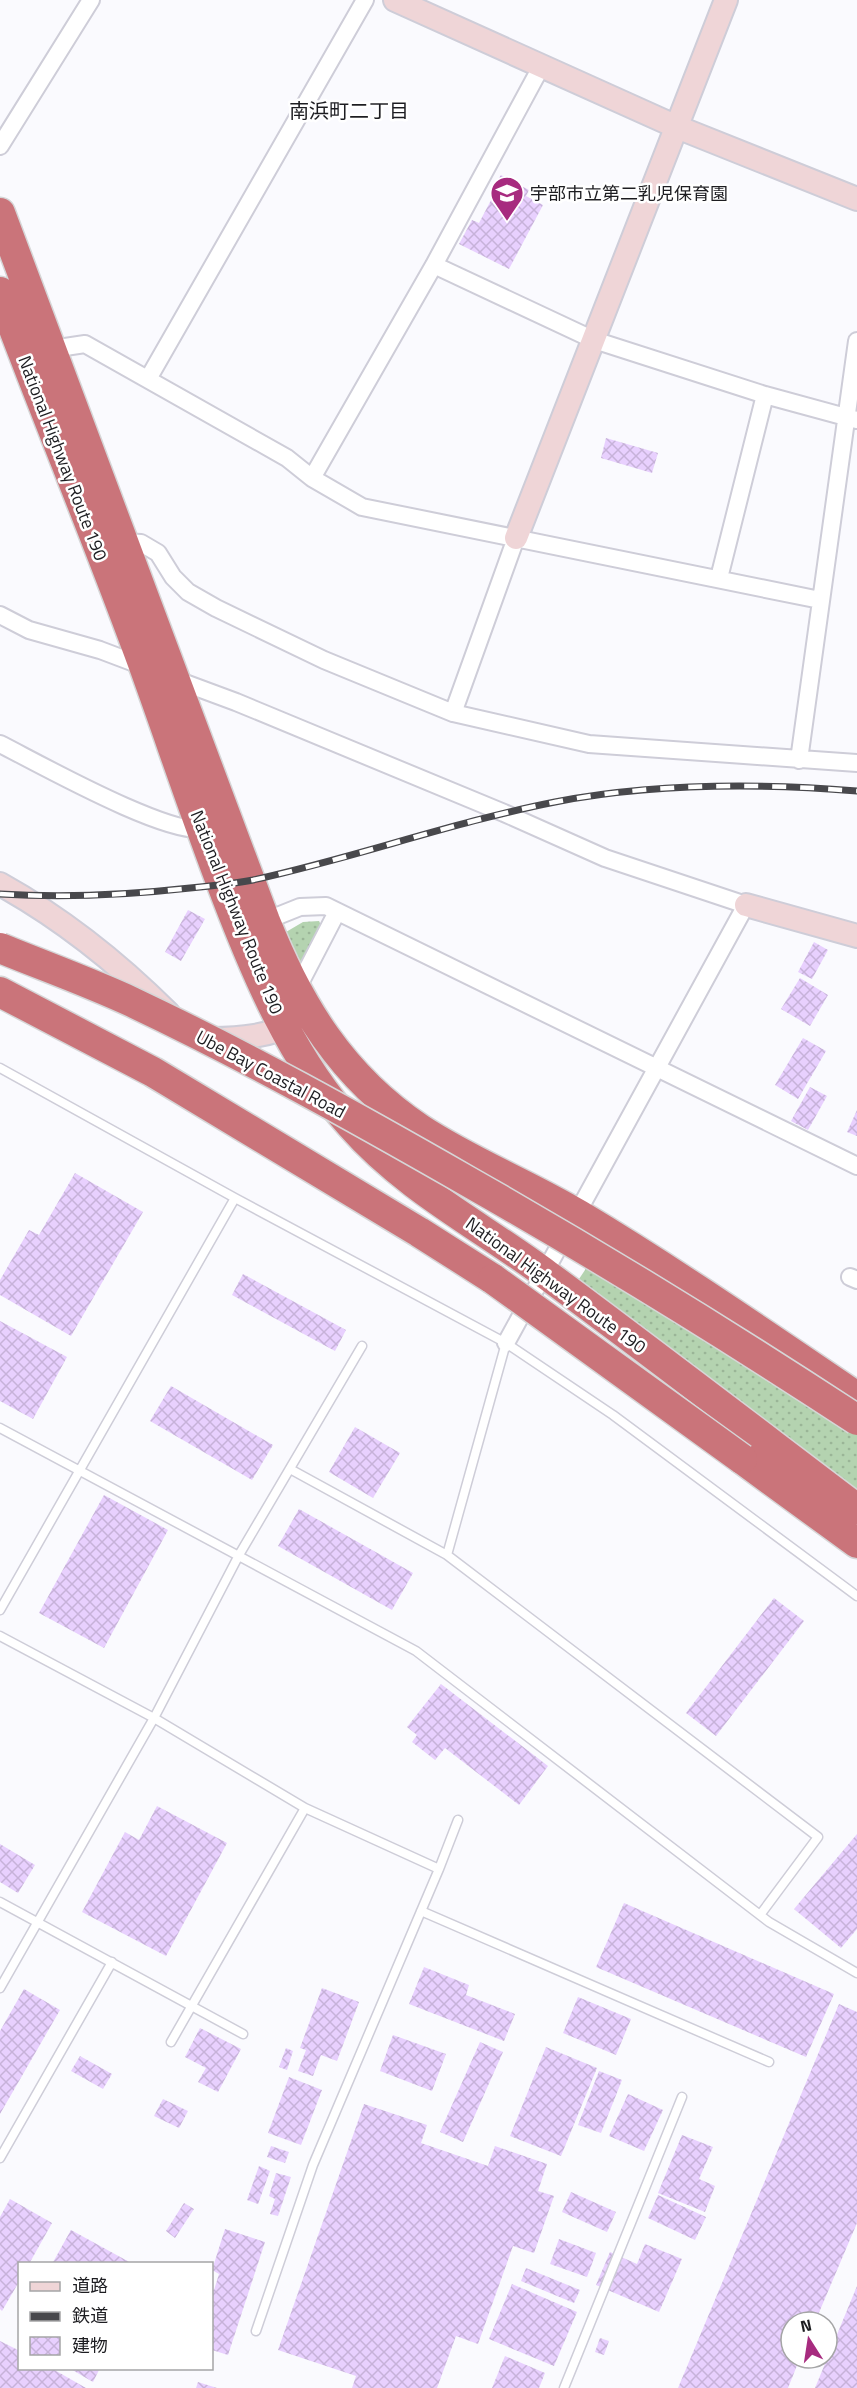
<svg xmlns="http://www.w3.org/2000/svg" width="857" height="2388" font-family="'Titillium Web','Noto Sans JP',sans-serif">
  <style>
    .grass { fill: url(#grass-dots) }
    .building { fill: url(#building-cross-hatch) }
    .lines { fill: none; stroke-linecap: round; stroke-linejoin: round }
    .lane-casing { stroke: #cecdd8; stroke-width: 11 }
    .street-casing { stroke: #cecdd8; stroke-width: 20 }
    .secondary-casing { stroke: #cecdd8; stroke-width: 26 }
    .highway-casing { stroke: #d6d6d7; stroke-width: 33 }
    .lane { stroke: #fff; stroke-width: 8 }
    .street { stroke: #fff; stroke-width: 16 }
    .secondary { stroke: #efd5d7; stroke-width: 22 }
    .highway { stroke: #ca747a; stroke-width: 30 }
    .rail-casing { stroke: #48484c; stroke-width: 7 }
    .rail { stroke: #fff; stroke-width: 4.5; stroke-dasharray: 14; stroke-linecap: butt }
    .highway-bridge-casing { stroke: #d6d6d7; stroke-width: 33; stroke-linecap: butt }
    .highway-bridge { stroke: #ca747a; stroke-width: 30 }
    .labels { text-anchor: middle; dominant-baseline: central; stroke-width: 5; stroke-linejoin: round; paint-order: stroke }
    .poi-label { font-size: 18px; fill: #1d1d21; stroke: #fff; text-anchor: start }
    .street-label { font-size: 18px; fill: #1d1d21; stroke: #fff }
    .neighbourhood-label { font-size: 20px; fill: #1d1d21; stroke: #fff }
  </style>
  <defs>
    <pattern id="grass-dots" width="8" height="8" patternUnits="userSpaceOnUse" patternTransform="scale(1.5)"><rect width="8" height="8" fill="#b4d3b0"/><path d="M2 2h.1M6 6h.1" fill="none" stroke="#9ab597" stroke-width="1.8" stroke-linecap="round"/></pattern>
    <pattern id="building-cross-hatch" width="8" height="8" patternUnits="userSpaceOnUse" patternTransform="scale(1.5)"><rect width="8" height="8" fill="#e8d0fe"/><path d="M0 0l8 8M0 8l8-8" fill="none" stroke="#c7b2d9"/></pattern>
  </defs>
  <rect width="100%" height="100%" fill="#fafafe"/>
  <path class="grass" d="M319,921L322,927L304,965L298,961L286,932L303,922Z
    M589,1264L857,1432V1494L577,1282Z"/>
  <path class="building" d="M501,175L529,190L526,196L543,205L509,269L459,244L472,220L479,223L500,183L497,181Z
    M606,438L658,453L652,473L601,458Z
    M188,910L205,919L181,961L165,952Z
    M814,942L828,950L812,979L798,972Z
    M800,978L828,995L810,1026L781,1009Z
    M803,1038L826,1051L798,1099L775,1085Z
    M810,1087L827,1096L808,1130L791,1121Z
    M857,1110V1136L847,1132Z
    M75,1173L143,1212L71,1336L0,1295V1280L29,1230L39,1235Z
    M243,1274L346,1330L335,1351L232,1295Z
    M0,1321L67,1357L33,1419L0,1401Z
    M171,1386L273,1445L252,1480L150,1421Z
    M355,1427L400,1453L373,1498L329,1472Z
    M104,1495L168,1530L104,1648L39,1613Z
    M299,1509L413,1573L392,1610L278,1546Z
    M774,1598L804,1621L716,1736L686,1713Z
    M441,1684L548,1766L519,1805L445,1748L435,1760L412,1742L417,1735L407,1727Z
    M157,1806L227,1843L166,1956L82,1912L125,1832L139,1840Z
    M857,1834V1929L841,1948L794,1909Z
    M0,1844L35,1865L18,1893L0,1882Z
    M624,1903L834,1994L806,2057L596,1967Z
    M424,1967L469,1985L466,1995L515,2014L504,2041L409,2004Z
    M322,1988L359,2002L337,2061L321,2055L313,2076L298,2071L306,2050L300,2048Z
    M24,1989L60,2010L0,2114V2031Z
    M578,1997L631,2019L616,2055L563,2033Z
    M839,2004L857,2012V2223L815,2322H791V2358H800L788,2388H678Z
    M200,2028L241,2049L218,2092L198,2082L206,2068L185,2057Z
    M393,2035L446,2054L432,2091L380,2071Z
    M480,2042L503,2052L463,2142L440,2132Z
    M546,2047L597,2068L561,2156L510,2136Z
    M286,2048L293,2051L287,2070L279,2067Z
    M80,2056L112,2074L103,2089L71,2071Z
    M599,2071L622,2080L601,2133L578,2125Z
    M289,2077L322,2090L301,2145L268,2133Z
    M628,2094L663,2110L644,2151L609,2136Z
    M163,2099L188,2111L179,2128L154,2116Z
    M364,2104L427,2125L421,2143L488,2166L495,2146L547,2164L538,2191L554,2196L534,2253L513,2246L478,2344L456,2336L437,2388H352L356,2376L278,2350Z
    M682,2135L713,2147L699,2179L715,2186L705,2212L658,2193Z
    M271,2146L289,2152L285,2163L267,2157Z
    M259,2166L270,2171L258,2204L247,2200Z
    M276,2173L291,2177L278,2216L270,2214L275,2199L269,2196Z
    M571,2192L616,2212L607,2232L562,2212Z
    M658,2195L706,2217L695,2240L648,2218Z
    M10,2199L52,2223L29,2264H20V2280L2,2311L0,2309V2217Z
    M184,2203L194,2209L175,2238L166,2231Z
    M225,2229L265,2242L228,2355L212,2350V2289L214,2290L219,2274L212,2270Z
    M71,2230L133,2264H52Z
    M559,2239L596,2253L587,2277L550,2264Z
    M645,2244L682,2259L659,2312L596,2285L610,2252L637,2264Z
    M526,2268L580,2290L574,2303L521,2281Z
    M512,2284L577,2312L554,2366L489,2339Z
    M857,2286V2388H815Z
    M600,2338L609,2341L604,2355L595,2352Z
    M0,2341L20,2351V2368H51L86,2388H0Z
    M505,2356L545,2373L539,2388H492Z
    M69,2368H100L93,2382Z
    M198,2382L217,2388H196Z"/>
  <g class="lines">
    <g class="lane-casing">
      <path id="lane" d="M0,1068L235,1198L506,1343L613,1415L857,1596
        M0,1428L416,1651L769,1922L857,1973
        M290,1469L447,1555L818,1837L760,1915
        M447,1555L506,1343
        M0,1610L235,1198
        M0,1636L154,1718L305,1808L171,2042
        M305,1808L439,1869
        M0,1902L243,2034
        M421,1911L769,2062
        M0,1988L154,1718L239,1555L362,1346
        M0,2158L112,1962
        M256,2331L313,2165L439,1869L458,1820
        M564,2388L682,2097"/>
    </g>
    <g class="street-casing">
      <path id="street" d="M0,146L91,0
        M434,265L594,340L765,395L857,420
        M45,350L85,344L287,458L312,478L362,507L820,600
        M148,379L365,0
        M312,478L434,265L541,67
        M123,542L141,543L158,553L173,577L188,592L216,608L324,660L453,713L589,744L857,763
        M719,578L765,395
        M0,615L29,630L100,650L145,667
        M174,679L236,702L504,813L605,858L746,905L506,1343
        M453,713L516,538
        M0,744C36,762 174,840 207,828
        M799,760L857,341
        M265,921L300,907L326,906L857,1166
        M296,991L337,912
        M850,1277L857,1280"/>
    </g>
    <g class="secondary-casing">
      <path id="secondary" d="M395,0L677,127L857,199
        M516,538L726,0
        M0,884C63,919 117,962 168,1013
        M746,905L857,936
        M211,1039C241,1039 270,1036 298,1022"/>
    </g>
    <g class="highway-casing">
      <path id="highway" d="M0,213L265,921C299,1006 341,1076 420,1129C470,1162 527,1184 579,1215C674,1272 765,1335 857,1397
        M0,292C47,418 99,542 145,669C172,744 197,820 226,895C257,976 292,1059 351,1125C406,1188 481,1226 547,1275C651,1352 754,1431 857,1509
        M0,992L153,1072L419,1232L493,1279
        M742,1459L857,1543"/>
    </g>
    <use href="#lane" class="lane"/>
    <use href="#street" class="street"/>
    <use href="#secondary" class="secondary"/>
    <use href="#highway" class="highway"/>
    <g class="rail-casing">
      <path id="rail" d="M0,894C64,898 127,895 190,888C211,886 232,884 253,880C354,858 453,822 555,802C654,783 756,783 857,791"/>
    </g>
    <use href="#rail" class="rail"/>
    <g class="highway-bridge-casing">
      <path id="highway-bridge" d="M0,948C44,966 89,982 132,1002C246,1056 357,1118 467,1181C599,1256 729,1336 857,1420
        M493,1279L742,1459"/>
    </g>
    <use href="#highway-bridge" class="highway-bridge"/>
  </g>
  <defs>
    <g id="school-pin" transform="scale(1.725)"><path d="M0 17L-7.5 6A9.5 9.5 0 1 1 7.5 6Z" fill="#a72b7f" stroke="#fff"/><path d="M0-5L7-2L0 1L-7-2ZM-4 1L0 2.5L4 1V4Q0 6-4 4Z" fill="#fff"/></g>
  </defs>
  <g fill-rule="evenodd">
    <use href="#school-pin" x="507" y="193"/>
  </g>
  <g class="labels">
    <g class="poi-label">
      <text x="530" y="193">宇部市立第二乳児保育園</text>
    </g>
    <g class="street-label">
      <text transform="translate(63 458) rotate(69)">National Highway Route 190</text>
      <text transform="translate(237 912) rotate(68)">National Highway Route 190</text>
      <text transform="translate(271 1074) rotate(28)">Ube Bay Coastal Road</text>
      <text transform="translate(556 1285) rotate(36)">National Highway Route 190</text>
    </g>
    <g class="neighbourhood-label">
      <text x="349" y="110">南浜町二丁目</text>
    </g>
  </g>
  <rect x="18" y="2262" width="195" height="108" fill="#ffffff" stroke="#a5a5a6" stroke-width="1.5"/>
  <rect x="30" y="2282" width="30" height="9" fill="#efd5d7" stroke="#a5a5a6" stroke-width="1.5"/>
  <text x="72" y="2292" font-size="18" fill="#1d1d21">道路</text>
  <rect x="30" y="2312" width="30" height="9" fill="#48484c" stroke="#a5a5a6" stroke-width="1.5"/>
  <text x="72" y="2322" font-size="18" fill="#1d1d21">鉄道</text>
  <rect x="30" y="2337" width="30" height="18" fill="url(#building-cross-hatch)" stroke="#a5a5a6" stroke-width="1.5"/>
  <text x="72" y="2352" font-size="18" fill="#1d1d21">建物</text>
  <g transform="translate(809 2340) rotate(348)"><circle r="28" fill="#ffffff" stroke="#a5a5a6" stroke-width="1.5"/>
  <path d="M0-4.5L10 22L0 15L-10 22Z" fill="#a72b7f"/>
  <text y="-9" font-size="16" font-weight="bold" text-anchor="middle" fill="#1d1d21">N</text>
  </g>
</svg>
